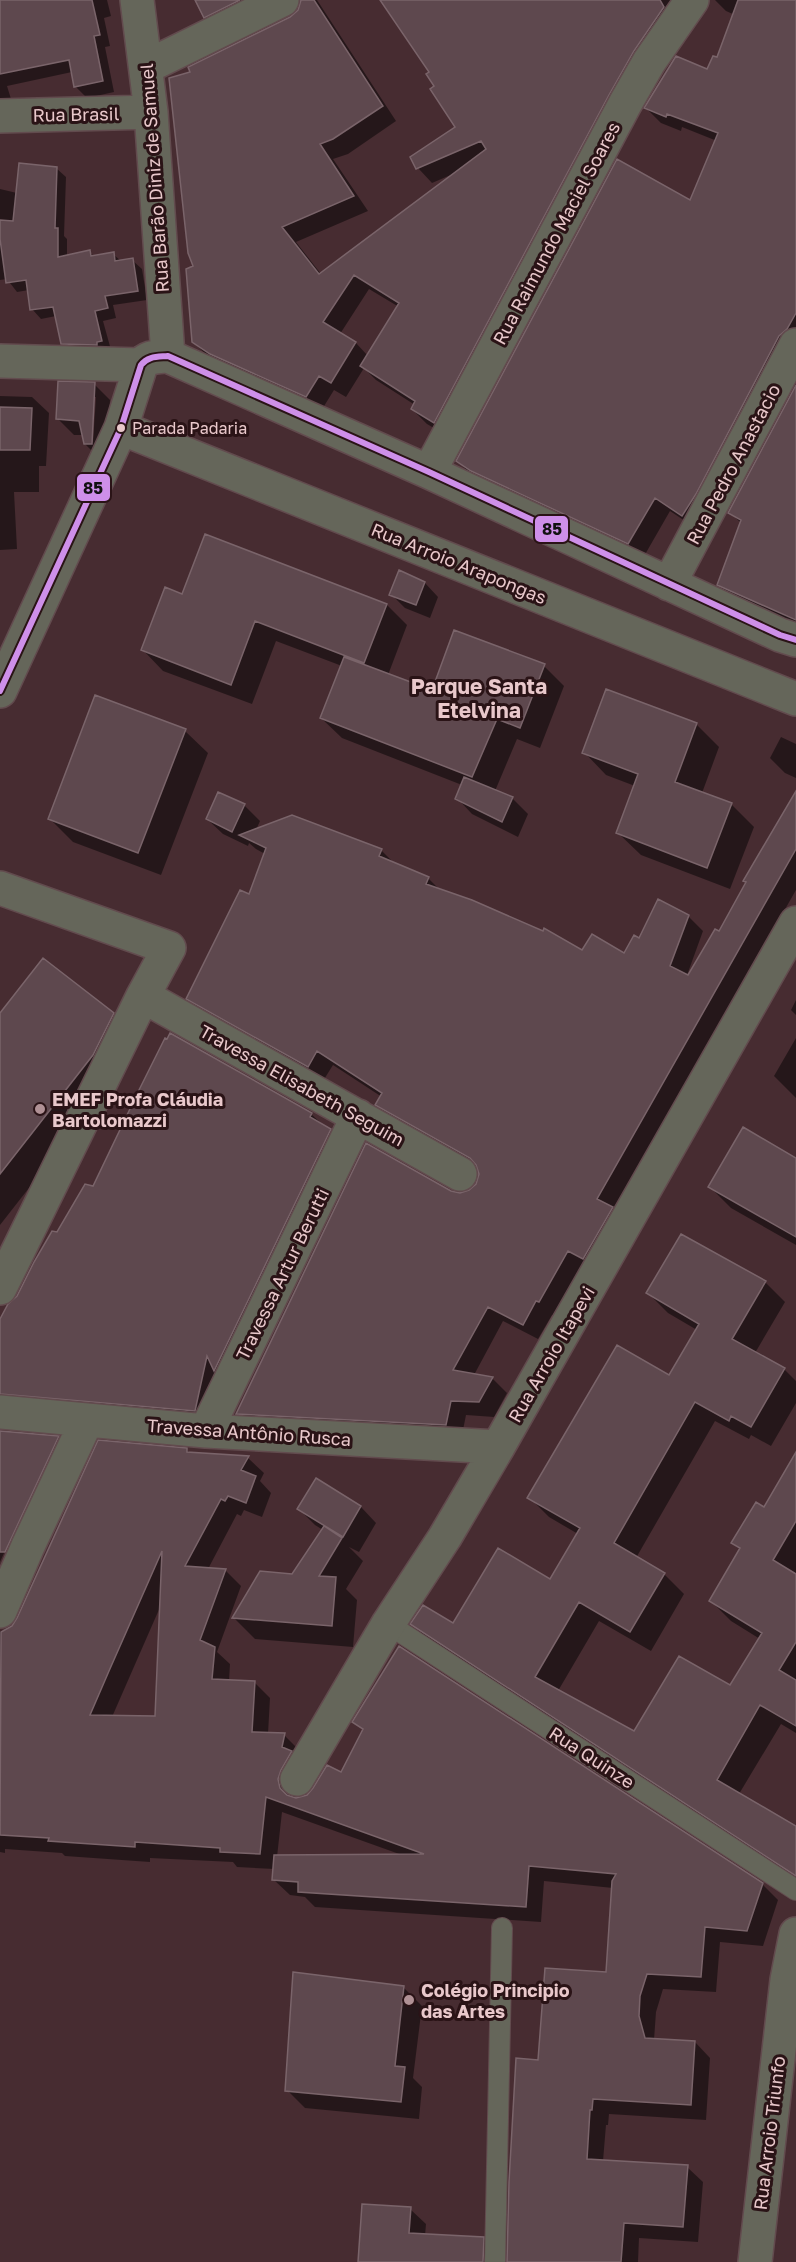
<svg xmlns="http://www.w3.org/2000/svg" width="796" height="2262" font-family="'Golos Text',sans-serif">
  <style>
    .shadow { fill: #0007; fill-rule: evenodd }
    .building { fill: #5e484e; stroke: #7a646a; stroke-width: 1.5; fill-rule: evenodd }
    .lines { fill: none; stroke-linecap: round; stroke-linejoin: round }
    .service-casing { stroke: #624b4e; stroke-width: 22 }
    .minor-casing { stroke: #624b4e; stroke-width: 36 }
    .service { stroke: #65665a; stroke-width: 20 }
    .minor { stroke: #65665a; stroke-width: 33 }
    .bus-1-casing { stroke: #2a1316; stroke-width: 10 }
    .bus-1 { stroke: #ce8fe9; stroke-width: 6 }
    .bus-dot { fill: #e9c8cb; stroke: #2a1316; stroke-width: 2 }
    .poi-dot { fill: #b09195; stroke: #2a1316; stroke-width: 2 }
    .labels { text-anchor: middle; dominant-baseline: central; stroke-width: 6; stroke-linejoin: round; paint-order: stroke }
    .bus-label { font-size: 16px; fill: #e9c8cb; stroke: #2a1316; text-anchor: start }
    .street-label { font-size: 18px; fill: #e9c8cb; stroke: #2a1316 }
    .poi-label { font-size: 18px; font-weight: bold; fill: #e9c8cb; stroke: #2a1316; text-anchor: start }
    .quarter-label { font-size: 21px; font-weight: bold; fill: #e9c8cb; stroke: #2a1316 }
    .line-badge { stroke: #2a1316; stroke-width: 2 }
    .pale-badge-label { font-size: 16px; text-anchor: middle; font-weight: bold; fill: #111 }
  </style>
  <rect width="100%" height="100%" fill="#472c31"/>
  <path class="shadow" d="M0,0H107L111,16L104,18L110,46L105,47L114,92L87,98L75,86L72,72L7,86L11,99L0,102Z
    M197,0H284L220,31L205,17Z
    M302,0H317L396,121L348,154L333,159L368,211L296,242L321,274L453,174L432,183L418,168L412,157L457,128L431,72L386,0H696L449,437L427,424L412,409L415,405L376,380L364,368L346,397L334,390L321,411L209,357L193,342L192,73L291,18L299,11ZM369,289L399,307L368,356L356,343L340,334Z
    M715,0H796V349L697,529L670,511L643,558L472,476L458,461L690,203L717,141L682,127L681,131L661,123L646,108L708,71L718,59L735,15L726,11Z
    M56,168L66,177L64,236L67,239V257L89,252L95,257L113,254L121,261L132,260L142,269L147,300L113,305L116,318L103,321L111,350L72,353L63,343L56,316L41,319L32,309L29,290L17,292L7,279L0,280V189L17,193Z
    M94,384L110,400L107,459L101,460L85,444L84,435H74L58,419ZM93,397H96L93,442L90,441Z
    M796,388V629L733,599L718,585L742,524L730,512Z
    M0,396L32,397L49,413L46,466H39V492H14L17,549L0,550Z
    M425,583L438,597L430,618L405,608L391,594Z
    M183,596L387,605L407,625L388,675L432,692L544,666L564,686L540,748L517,739L495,791L512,798L528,814L518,837L472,814L457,798L462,785L342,738L321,718L342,666L276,641L252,704L163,671L143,650Z
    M696,724L719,747L702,793L731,804L754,827L730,889L641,855L618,833L635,786L606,775L584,752Z
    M185,731L208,753L161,875L73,842L50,819Z
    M781,737L796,744V778L785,773L770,758Z
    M796,794V890L554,1316L552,1315L538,1339L503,1321L474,1375L492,1378L507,1393L494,1417L466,1415L461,1440L253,1428L238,1414L451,1192L460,1194L470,1192L477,1184L480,1174L479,1168L392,1120L377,1105L382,1097L333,1065L323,1081L203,1014L188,998L250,896L265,854L256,849L249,843L248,846L223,834L207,819L244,805L260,821L256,830L381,850L396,865L428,878L441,891L583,952L625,955L640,940L688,916L703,931L686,978L687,979L720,933L747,883L745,881Z
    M796,1000V1015L791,1010Z
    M0,1015H113L135,1037L115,1078L0,1225Z
    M796,1038V1098L774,1076Z
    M311,1114L345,1145L209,1425L0,1411V1322L18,1297L58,1234L94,1188Z
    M796,1159V1245L731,1208L710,1187Z
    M765,1282L785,1302L755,1353L784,1369L796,1381V1403L771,1446L751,1435L749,1439L715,1421L636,1558L664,1574L684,1594L651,1651L599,1621L558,1691L635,1733L730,1687L760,1639L731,1621L711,1601L741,1550L733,1542L764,1509L796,1455V1733L781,1724L739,1794L796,1828V1881L432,1644L412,1624L453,1625L551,1581L578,1534L549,1517L529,1497L670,1377L697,1330L668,1313L648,1293Z
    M58,1438L74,1453L0,1616V1569L54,1449H51L0,1562V1440Z
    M187,1450L191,1454L248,1458L264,1473L260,1481L271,1493L262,1517L244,1510L241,1516L237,1514L208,1569L225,1570L241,1586L217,1652L230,1664L229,1681L254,1682L270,1698L268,1734L284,1735L300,1751L294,1799L308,1796L342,1773L364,1731L354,1721L762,1884L778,1900L763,1946L720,1942L716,1992L663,1989L656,2012L654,2040L695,2042L710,2058L706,2120L609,2114L608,2125H606L603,2161L687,2167L703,2182L698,2242L639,2238L638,2262H509L540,2062L607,1974L613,1888L544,1881L541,1922L315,1907L305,1897L290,1895L274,1880V1869L237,1867L233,1862L150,1858V1862L65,1856L62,1853L5,1849V1853L0,1852V1631L12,1628ZM161,1605L156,1718L112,1717ZM282,1812L402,1855L277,1857Z
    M361,1507L376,1523L359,1552L349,1547L363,1561L346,1589L357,1600L353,1647L255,1639L234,1618L293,1575L323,1530L315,1525L299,1509Z
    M404,1988L422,2006L413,2078L422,2087L419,2119L305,2108L287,2090Z
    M410,2209L426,2224L425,2236L483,2238L499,2254V2262H360Z"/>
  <path class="building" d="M0,0H92L100,35L94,36L103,81L74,87L69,60L0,74Z
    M195,0H240L204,18Z
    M301,0H314L383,106L333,139L320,144L354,196L282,227L319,274L486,149L481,141L416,169L410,157L455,127L430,89L434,86L426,74L429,72L380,0H660L664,7L634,51L609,95L434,423L411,409L415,401L360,366L399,303L354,275L323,322L356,342L331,383L319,376L306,397L210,354L192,342L186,269L193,266L188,253L169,78L190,72L188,67L290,17L298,10Z
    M738,0H796V313L787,329L779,336L696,494L682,516L655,498L628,544L471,471L456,461L617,159L690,200L718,133L667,114L666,117L644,108L676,56L707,69L713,56L717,57Z
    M19,163L57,167L55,228H58V257L90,250L91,256L114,252L115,261L133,258L138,291L105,296L108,308L95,311L102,341L97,342V345L61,344L53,307L30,310L26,280L6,283L0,239V220L13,221Z
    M58,381L95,382L92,444H84L79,421L56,419Z
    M796,385V620L717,585L741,520L728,513Z
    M0,407L32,408L30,450H0Z
    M205,534L387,604L364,663L255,621L231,685L141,650L165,587L182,594Z
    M399,570L425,582L416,605L389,595Z
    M454,630L545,664L520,728L497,719L472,777L320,718L344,657L432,690Z
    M606,689L697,723L675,782L732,803L707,868L616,833L638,774L582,753Z
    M95,695L186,729L138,853L48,819Z
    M464,777L513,797L502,822L455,799Z
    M796,791V849L597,1199L613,1207L583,1259L568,1251L539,1302L536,1301L523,1325L488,1307L453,1370L493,1377L479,1402L451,1401L446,1425L236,1414L366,1143L451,1191L460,1193L469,1190L476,1184L479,1174L476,1165L470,1158L375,1105L382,1093L317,1051L308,1067L186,999L240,890L249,894L266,848L239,835L292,815L382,849L379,856L429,877L426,884L472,900L543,931L544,928L582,950L592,934L624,953L634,935L639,938L658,899L689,915L670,966L688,975L715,929L719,931L746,882L743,881Z
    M218,792L245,804L232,832L206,819Z
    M43,958L114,1013L93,1055L0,1174V1013Z
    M170,1033L312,1113L310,1117L331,1129L214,1371L207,1356L195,1411L0,1394V1319L8,1304L17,1296L34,1262L52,1231L57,1232L85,1184L93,1186L139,1090L165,1038L167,1039Z
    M743,1127L796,1158V1237L708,1187Z
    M681,1234L766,1281L732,1339L785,1368L751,1427L731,1416L729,1421L695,1402L614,1543L665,1573L630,1632L579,1602L535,1677L634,1731L679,1656L730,1685L762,1633L709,1601L740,1548L731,1543L756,1502L764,1507L796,1452V1521L773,1560L796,1574V1642L779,1670L796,1680V1726L760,1705L717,1780L796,1826V1876L410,1624L423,1605L453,1623L498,1548L550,1579L580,1528L527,1498L617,1345L669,1375L699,1324L646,1293Z
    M0,1431L59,1436L5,1552H0Z
    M98,1440L187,1448V1452L249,1456L241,1470L256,1476L246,1503L228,1496L225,1501L221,1499L185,1566L226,1569L200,1640L215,1647L212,1679L255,1681L252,1732L285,1733L282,1747L292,1751L281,1770L278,1779L280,1788L287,1795L296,1798L307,1795L313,1788L327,1765L341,1772L363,1729L352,1722L399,1646L763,1883L747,1931L705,1927L701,1977L647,1974L640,1996L639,2016L645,2038L695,2041L691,2105L593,2099L592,2110H590L587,2159L688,2165L683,2227L624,2223L621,2262H507L509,2182L516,2058L538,2060L545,1968L606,1972L612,1881L616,1874L529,1866L526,1907L298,1892V1882L272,1880L274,1855L424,1854L266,1797L260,1854L220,1852V1848L135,1842V1847L48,1841L49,1838L0,1835L1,1632L12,1626L17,1618ZM162,1551L155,1716L90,1715L109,1671Z
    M316,1478L361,1506L343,1537L297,1509Z
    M324,1526L342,1538L319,1576L336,1577L332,1626L232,1618L260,1571L292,1574Z
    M293,1972L404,1986L395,2066L405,2067L401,2102L285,2091Z
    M362,2204L411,2207L409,2233L484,2237L483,2262H358Z"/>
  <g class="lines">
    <g class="service-casing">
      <path id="service" d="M388,1624L796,1890
        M495,2262L502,1928"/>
    </g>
    <g class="minor-casing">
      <path id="minor" d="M137,0L151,112L168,356
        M146,67L282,0
        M0,116L151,112
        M0,361L141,365
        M121,428L796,699
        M429,472L625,104L649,62L692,0
        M669,584L796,345
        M0,691L121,428L141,365C148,356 157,357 168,356L429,472L780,635L796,640
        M0,888L169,948L143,996L0,1288
        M143,996L460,1174
        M0,1412L206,1431L498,1447
        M206,1431L358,1116
        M0,1611L28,1546L87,1420
        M297,1779L388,1624L445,1537L498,1447L796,923
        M755,2262L787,1980L796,1934"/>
    </g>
    <use href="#service" class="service"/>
    <use href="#minor" class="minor"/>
    <g class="bus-1-casing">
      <path id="bus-1" d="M0,691L121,428L141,365C148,356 157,357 168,356L429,472L780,635L796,640"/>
    </g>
    <use href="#bus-1" class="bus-1"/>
  </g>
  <circle class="bus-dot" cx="121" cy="428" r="5"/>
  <g class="poi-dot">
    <circle cx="40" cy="1109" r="6"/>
    <circle cx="409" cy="2000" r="6"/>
  </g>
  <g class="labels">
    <g class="bus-label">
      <text x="132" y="428">Parada Padaria</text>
    </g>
    <g class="street-label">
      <text transform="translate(76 114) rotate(-1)">Rua Brasil</text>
      <text transform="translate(154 178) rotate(-94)">Rua Barão Diniz de Samuel</text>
      <text transform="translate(556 233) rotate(-62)">Rua Raimundo Maciel Soares</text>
      <text transform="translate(733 464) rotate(-62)">Rua Pedro Anastacio</text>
      <text transform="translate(459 563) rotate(22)">Rua Arroio Arapongas</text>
      <text transform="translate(302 1085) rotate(29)">Travessa Elisabeth Seguim</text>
      <text transform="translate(282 1274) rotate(-64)">Travessa Artur Berutti</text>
      <text transform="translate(551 1354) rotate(-60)">Rua Arroio Itapevi</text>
      <text transform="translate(249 1432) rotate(4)">Travessa Antônio Rusca</text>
      <text transform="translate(592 1757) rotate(33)">Rua Quinze</text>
      <text transform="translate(769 2133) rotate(-83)">Rua Arroio Triunfo</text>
    </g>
    <g class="poi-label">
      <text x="52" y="1099">EMEF Profª Cláudia<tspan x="52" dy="21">Bartolomazzi</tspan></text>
      <text x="421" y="1990">Colégio Principio<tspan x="421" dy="21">das Artes</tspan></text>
    </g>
    <g class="quarter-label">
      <text x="479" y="686">Parque Santa<tspan x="479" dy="24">Etelvina</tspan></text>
    </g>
  </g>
  <g class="line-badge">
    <rect x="76" y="473" width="35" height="29" rx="6" fill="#ce8fe9"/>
    <rect x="534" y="515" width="35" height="28" rx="6" fill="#ce8fe9"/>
  </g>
  <g class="pale-badge-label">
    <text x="93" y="494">85</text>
    <text x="552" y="535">85</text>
  </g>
</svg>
